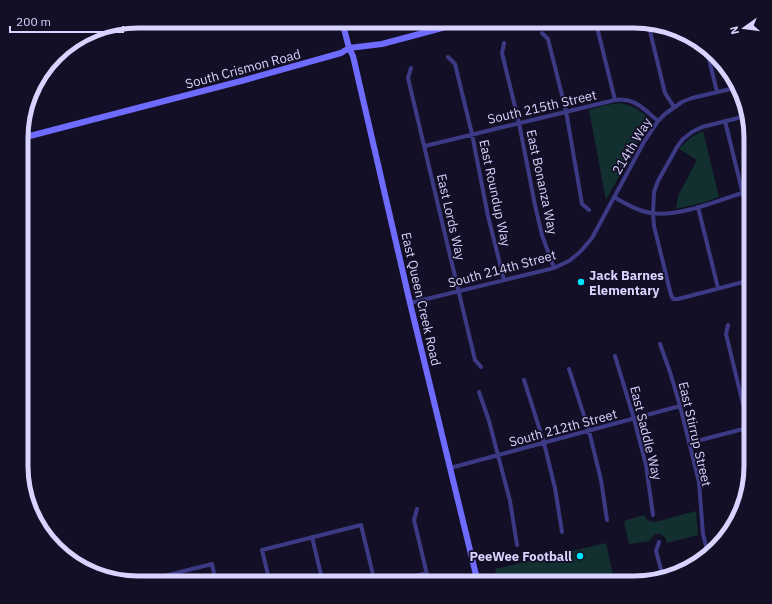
<svg xmlns="http://www.w3.org/2000/svg" width="772" height="604" font-family="'IBM Plex Sans',sans-serif">
  <style>
    .green { fill: #12302f }
    .lines { fill: none; stroke-linecap: round; stroke-linejoin: round }
    .stream { stroke: #0c2248; stroke-width: 1 }
    .street { stroke: #3d3a85; stroke-width: 4 }
    .secondary { stroke: #6f6bff; stroke-width: 6 }
    .poi-dot { fill: #00e5ff; stroke: #130f26; stroke-width: 1.5 }
    .labels { text-anchor: middle; dominant-baseline: central; stroke-width: 3.5; stroke-linejoin: round; paint-order: stroke }
    .street-label { font-size: 13px; fill: #d9d4ff; stroke: #130f26 }
    .poi-label { font-size: 13px; font-weight: bold; fill: #d9d4ff; stroke: #130f26; text-anchor: start }
    .rim { fill: none; stroke: #d9d4ff; stroke-width: 5 }
  </style>
  <rect width="100%" height="100%" fill="#130f26"/>
  <path class="green" d="M620,103C635,106 639,110 651,120V124L646,127L606,200L589,110L606,105Z
    M703,131L719,197L705,202L676,209L678,196L697,160L679,149C686,141 693,135 703,131Z
    M696,511L698,535L667,543L665,537L660,534H655L649,541L629,544L624,521L644,515L648,521L655,522Z
    M606,543L614,580L637,576L638,582L634,583H498L495,569Z"/>
  <g class="lines">
    <path class="stream" d="M330,27L338,25"/>
    <path class="street" d="M599,21L597,27L615,100
      M648,23L665,93L674,107
      M542,33L548,39L566,111L582,204L589,210
      M504,43L502,53L519,123L535,205L542,235L554,268
      M706,47L717,92
      M448,57L455,64L472,134L488,216L504,280
      M411,68L408,78L443,226L475,360L481,367
      M746,116L702,127L692,132L683,139L677,147L658,181L654,192L653,213L654,226L671,295L673,299H678L751,280
      M725,121L751,227
      M425,146L615,100C618,100 622,99 625,100C638,101 648,113 658,121
      M614,197C626,204 638,211 651,213C679,218 724,198 751,190
      M698,207L718,288
      M410,303L554,268L569,261L580,252L592,238L644,142L658,121L665,114L682,102L692,98L739,87
      M728,325L726,334L751,437
      M660,344L670,372L680,406L699,482L703,534L708,554
      M615,356L634,419L646,465L653,515
      M569,369L589,431L601,480L607,520
      M524,380L544,443L555,488L562,532
      M479,392L489,421L510,501L517,545
      M689,443L751,427
      M450,468L680,406
      M417,509L414,520L429,583
      M312,537L323,583
      M659,542L656,551L663,577
      M166,583L164,576L212,564L216,583
      M270,583L262,550L361,525L375,583
      M386,583L427,573"/>
    <path class="secondary" d="M342,21L349,48L353,56L410,303L478,583
      M22,138L245,80L341,53L349,48L382,44L468,21"/>
  </g>
  <g class="poi-dot">
    <circle cx="581" cy="282" r="4"/>
    <circle cx="580" cy="556" r="4"/>
  </g>
  <g class="labels">
    <g class="street-label">
      <text transform="translate(243 69) rotate(-15)">South Crismon Road</text>
      <text transform="translate(542 107) rotate(-13)">South 215th Street</text>
      <text transform="translate(632 146) rotate(-59)">214th Way</text>
      <text transform="translate(542 182) rotate(78)">East Bonanza Way</text>
      <text transform="translate(495 193) rotate(78)">East Roundup Way</text>
      <text transform="translate(451 217) rotate(77)">East Lords Way</text>
      <text transform="translate(502 269) rotate(-15)">South 214th Street</text>
      <text transform="translate(421 299) rotate(77)">East Queen Creek Road</text>
      <text transform="translate(563 428) rotate(-15)">South 212th Street</text>
      <text transform="translate(646 433) rotate(76)">East Saddle Way</text>
      <text transform="translate(695 434) rotate(77)">East Stirrup Street</text>
    </g>
    <g class="poi-label">
      <text x="589" y="275">Jack Barnes<tspan x="589" dy="15">Elementary</tspan></text>
      <text x="572" y="556" text-anchor="end">PeeWee Football</text>
    </g>
  </g>
  <path d="M0 0H772V604H0ZM138 28H634A110 110 0 0 1 744 138V466A110 110 0 0 1 634 576H138A110 110 0 0 1 28 466V138A110 110 0 0 1 138 28Z" fill="#130f26" fill-rule="evenodd"/>
  <path class="rim" d="M138 28H634A110 110 0 0 1 744 138V466A110 110 0 0 1 634 576H138A110 110 0 0 1 28 466V138A110 110 0 0 1 138 28Z"/>
  <g transform="translate(744 28) rotate(256)" stroke="#130f26" stroke-width="3" paint-order="stroke">
  <path d="M0-3L7 15L0 10L-7 15Z" fill="#d9d4ff"/>
  <text y="-6" font-size="11" font-weight="bold" text-anchor="middle" fill="#d9d4ff">N</text>
  </g>
  <path d="M10 26v6h113v-6" fill="none" stroke="#d9d4ff" stroke-width="2"/>
  <text x="16" y="26" font-size="12" fill="#d9d4ff" stroke="#130f26" stroke-width="3" paint-order="stroke">200 m</text>
</svg>
